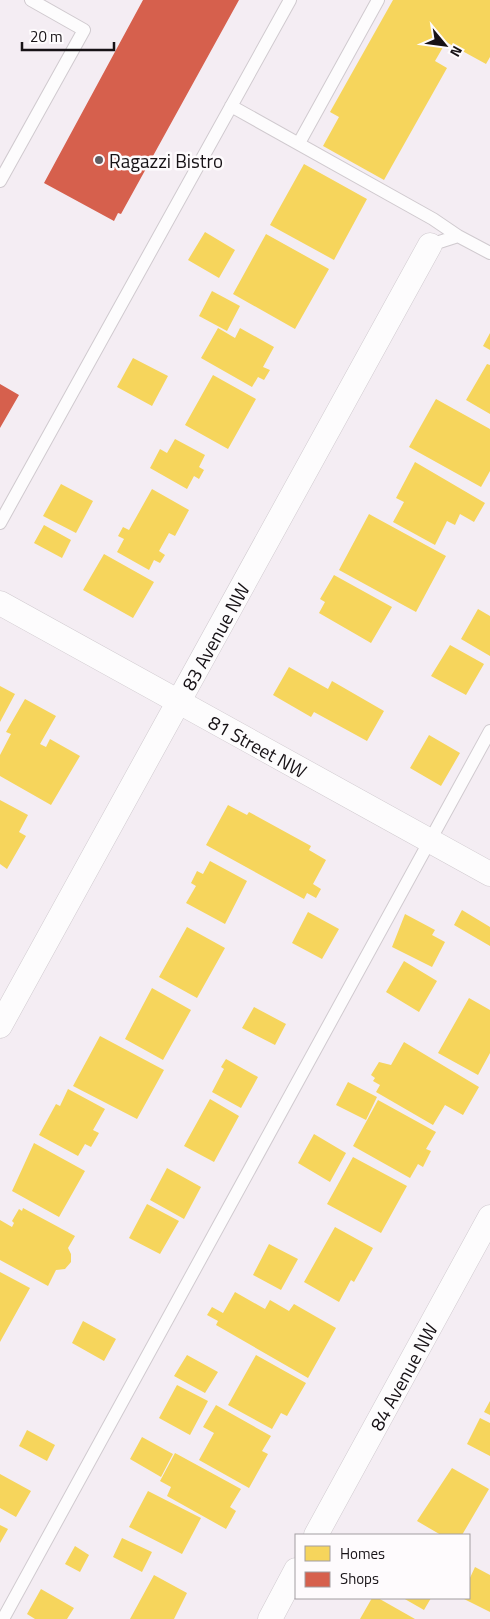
<svg xmlns="http://www.w3.org/2000/svg" width="490" height="1619" font-family="'Titillium Web',sans-serif">
  <style>
    .homes { fill: #f6d55c }
    .shops { fill: #d6604d }
    .lines { fill: none; stroke-linecap: round; stroke-linejoin: round }
    .lane-casing { stroke: #d0cacf; stroke-width: 14 }
    .street-casing { stroke: #d0cacf; stroke-width: 25 }
    .lane { stroke: #fdfcfd; stroke-width: 12 }
    .street { stroke: #fdfcfd; stroke-width: 24 }
    .poi-dot { fill: #645f63; stroke: #fefbfd; stroke-width: 2 }
    .labels { text-anchor: middle; dominant-baseline: central; stroke-width: 5; stroke-linejoin: round; paint-order: stroke }
    .poi-label { font-size: 19px; fill: #171216; stroke: #fefbfd; text-anchor: start }
    .street-label { font-size: 19px; fill: #171216; stroke: #fefbfd }
  </style>
  <rect width="100%" height="100%" fill="#f4edf3"/>
  <path class="homes" d="M393,0H490V57L486,64L446,42L435,61L447,68L384,180L323,146L339,117L330,112Z
    M304,164L367,199L334,260L270,225Z
    M205,232L235,250L219,278L188,260Z
    M266,234L329,269L295,329L233,294Z
    M212,291L240,306L227,331L199,316Z
    M218,328L235,338L240,328L274,347L263,367L270,370L264,380L258,377L252,387L201,358Z
    M490,333V350L483,346Z
    M133,358L168,376L152,406L117,387Z
    M487,364L490,365V414L466,400Z
    M213,375L256,399L228,449L185,425Z
    M436,399L490,429V471L481,487L409,447Z
    M175,439L205,455L199,467L204,470L199,479L194,476L187,489L150,468L160,449L167,453Z
    M415,462L485,503L474,522L460,514L455,525L447,521L435,545L393,522L404,502L396,498Z
    M61,484L93,501L76,533L43,516Z
    M152,489L189,510L175,536L169,533L159,551L165,555L160,563L154,560L149,570L117,552L124,539L118,536L123,527L129,530Z
    M369,514L446,556L416,612L339,570Z
    M44,525L71,540L62,558L34,543Z
    M104,554L154,582L133,618L83,590Z
    M334,575L392,607L371,643L319,613L325,602L320,599Z
    M478,609L490,616V656L461,639Z
    M450,645L484,664L466,695L431,676Z
    M289,667L328,689L332,681L384,711L367,741L314,712L311,717L273,695Z
    M0,686L15,694L0,722Z
    M25,699L56,716L40,744L46,747L50,739L80,756L51,805L0,776V755L11,734L6,732Z
    M429,735L460,753L441,786L410,768Z
    M0,800L28,815L19,832L26,836L7,869L0,864Z
    M228,805L247,815L249,812L311,846L309,850L326,860L313,884L321,889L316,898L307,893L304,899L206,845Z
    M210,861L247,881L225,924L186,903L196,886L191,883L197,871L203,874Z
    M462,910L490,927V946L454,925Z
    M308,912L339,929L322,959L292,943Z
    M405,914L435,930L432,935L445,942L432,967L392,947Z
    M187,927L225,948L197,998L159,977Z
    M404,961L437,981L419,1012L386,992Z
    M152,988L191,1010L163,1060L125,1039Z
    M469,998L490,1010V1053L478,1075L438,1053Z
    M254,1007L286,1024L275,1045L242,1028Z
    M100,1036L164,1070L137,1119L73,1086Z
    M404,1042L479,1087L463,1115L445,1105L433,1125L376,1092L380,1085L373,1081L375,1078L371,1075L379,1062L391,1065Z
    M226,1059L258,1077L241,1108L212,1092L224,1069L221,1067Z
    M348,1082L377,1097L366,1120L336,1105Z
    M68,1089L105,1109L93,1130L99,1133L91,1147L85,1144L78,1156L39,1135L56,1104L60,1106Z
    M210,1099L239,1116L214,1162L184,1146Z
    M378,1100L436,1132L426,1149L431,1151L423,1167L418,1164L410,1178L353,1146Z
    M314,1134L346,1153L330,1182L298,1163Z
    M34,1143L85,1171L59,1217L12,1191Z
    M353,1157L407,1186L381,1233L327,1204Z
    M167,1168L201,1187L184,1219L150,1200Z
    M147,1204L179,1221L160,1254L129,1238Z
    M23,1208L75,1236L68,1248L71,1254V1262L65,1269L56,1270L48,1286L0,1260V1220L12,1227L14,1223L12,1221L19,1209L22,1211Z
    M335,1227L373,1248L354,1282L351,1280L339,1302L304,1282Z
    M269,1244L298,1259L281,1290L253,1275Z
    M0,1272L30,1288L0,1342Z
    M235,1292L265,1309L270,1300L289,1311L294,1304L336,1328L308,1378L216,1325L218,1321L207,1315L212,1307L223,1313Z
    M83,1321L116,1339L104,1361L72,1343Z
    M187,1355L218,1372L205,1393L174,1376Z
    M256,1355L306,1383L287,1416L281,1413L272,1429L228,1405Z
    M177,1385L208,1401L190,1435L159,1418Z
    M490,1401V1415L484,1412Z
    M216,1405L271,1436L262,1451L268,1454L249,1488L199,1460L214,1433L203,1427Z
    M480,1418L490,1423V1456L467,1444Z
    M27,1430L55,1445L47,1461L19,1446Z
    M142,1437L173,1454L161,1477L130,1459Z
    M175,1453L241,1489L230,1507L236,1511L226,1529L167,1496L171,1487L160,1481Z
    M452,1468L489,1489L462,1535H441L417,1521Z
    M0,1474L31,1491L16,1517L0,1508Z
    M148,1491L201,1518L182,1554L129,1527Z
    M0,1525L8,1529L0,1543Z
    M122,1538L152,1552L142,1572L113,1557Z
    M75,1546L89,1555L80,1572L65,1564Z
    M475,1567L490,1575V1612L462,1598H469V1580Z
    M154,1575L187,1593L174,1619H130Z
    M41,1589L74,1608L67,1619H35L27,1614Z
    M372,1598H378L415,1619H360Z
    M403,1598H431L424,1610Z"/>
  <path class="shops" d="M143,0H239L121,214L118,213L114,221L44,183Z
    M0,384L19,395L0,428Z"/>
  <g class="lines">
    <g class="lane-casing">
      <path id="lane" d="M231,106L433,219L458,236
        M299,143L378,0
        M0,181L84,30L31,0
        M430,245L458,236L490,253
        M0,523L290,0
        M3,1619L490,731"/>
    </g>
    <g class="street-casing">
      <g id="street">
        <path id="s1" d="M0,603L490,874"/>
        <path id="s2" d="M0,1026L430,245"/>
        <path id="s3" d="M316,1535L490,1217"/>
        <path d="M270,1619L296,1570"/>
      </g>
    </g>
    <use href="#lane" class="lane"/>
    <use href="#street" class="street"/>
  </g>
  <circle class="poi-dot" cx="99" cy="160" r="5"/>
  <g class="labels">
    <g class="poi-label">
      <text x="109" y="160">Ragazzi Bistro</text>
    </g>
    <g class="street-label">
      <text stroke="none"><textPath href="#s2" startOffset="445">83 Avenue NW</textPath></text>
      <text stroke="none"><textPath href="#s1" startOffset="295">81 Street NW</textPath></text>
      <text stroke="none"><textPath href="#s3" startOffset="181">84 Avenue NW</textPath></text>
    </g>
  </g>
  <rect x="295" y="1534" width="175" height="65" fill="#fefbfd" stroke="#a29ea1"/>
  <rect x="305" y="1546" width="25" height="15" fill="#f6d55c" stroke="#a29ea1"/>
  <text x="340" y="1559" font-size="15" fill="#171216">Homes</text>
  <rect x="305" y="1572" width="25" height="15" fill="#d6604d" stroke="#a29ea1"/>
  <text x="340" y="1584" font-size="15" fill="#171216">Shops</text>
  <g transform="translate(445 45) rotate(119)" stroke="#fefbfd" stroke-width="4" paint-order="stroke">
  <path d="M0-4L9 19L0 12L-9 19Z" fill="#171216"/>
  <text y="-8" font-size="14" font-weight="bold" text-anchor="middle" fill="#171216">N</text>
  </g>
  <path d="M22 42v8h92v-8" fill="none" stroke="#171216" stroke-width="2.5"/>
  <text x="30" y="42" font-size="15" fill="#171216" stroke="#fefbfd" stroke-width="4" paint-order="stroke">20 m</text>
</svg>
